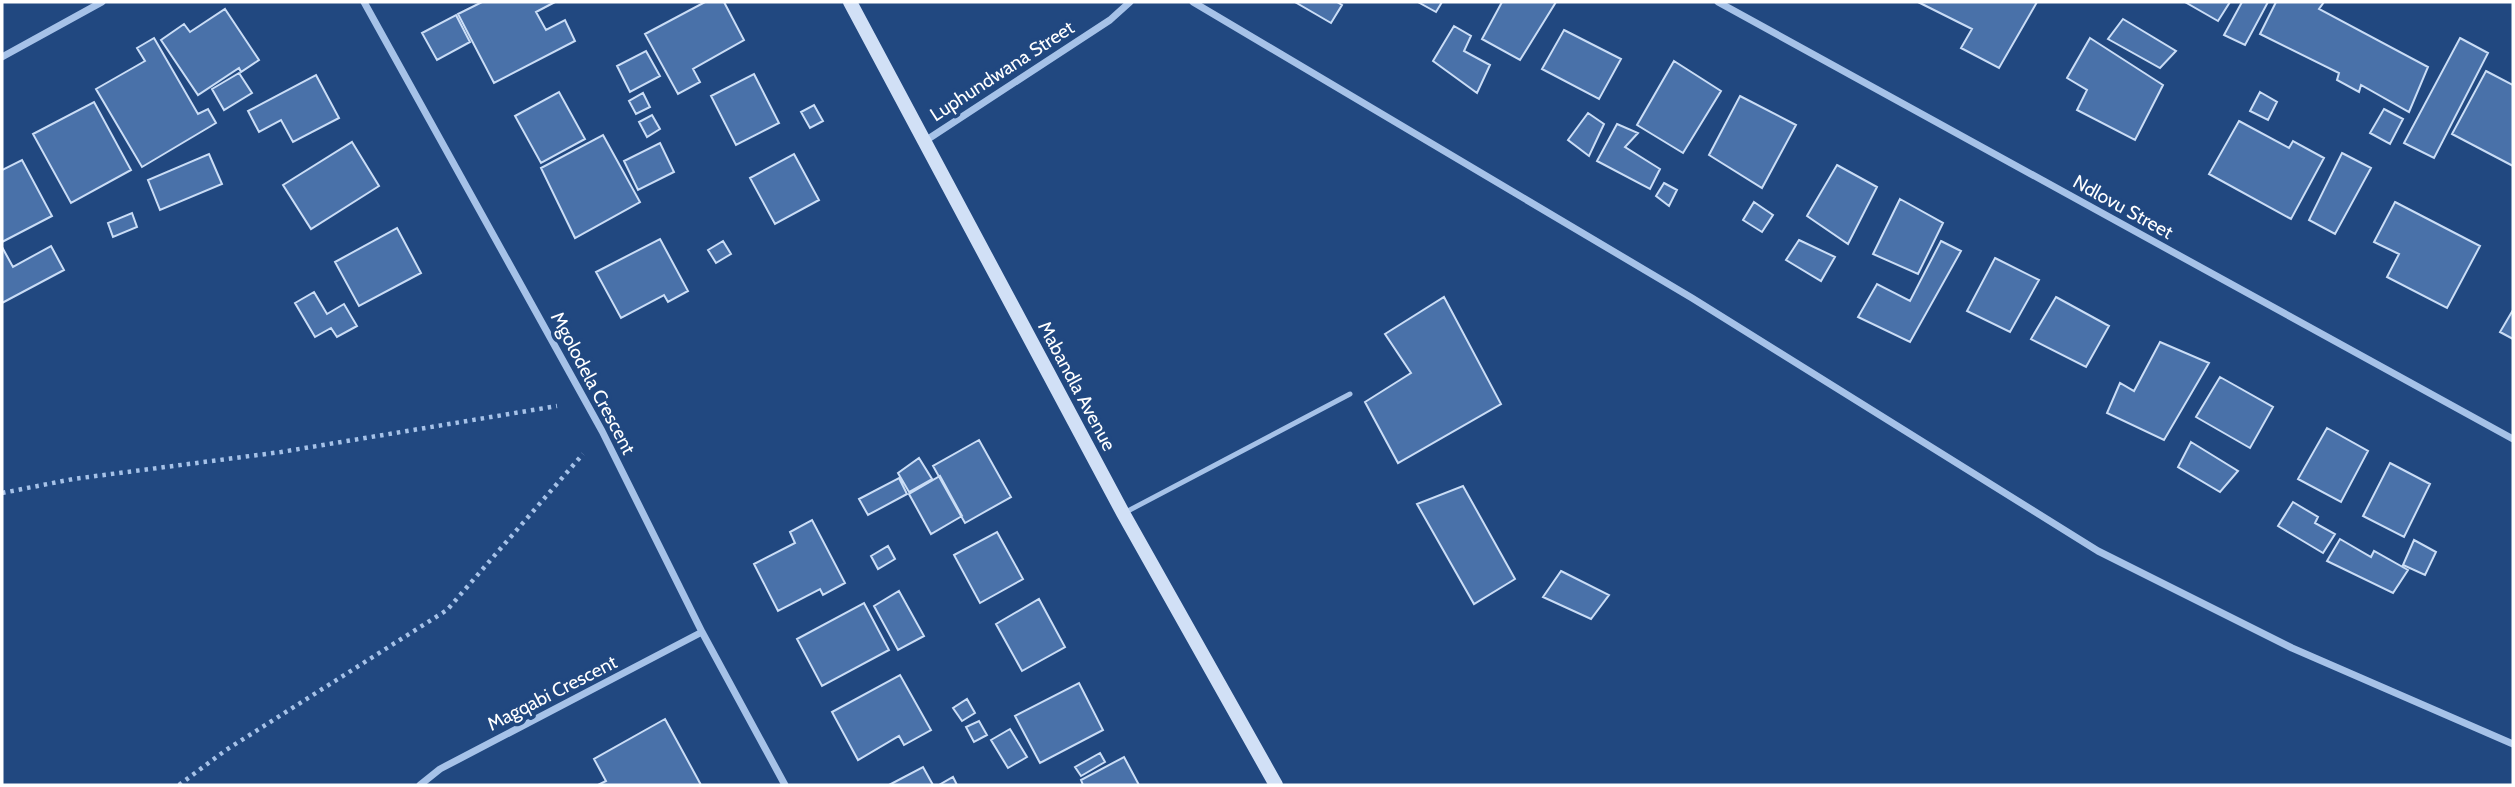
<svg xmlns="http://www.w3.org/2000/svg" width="2515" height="787" font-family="Cabin,sans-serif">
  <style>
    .building { fill: #4971a9; stroke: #caddf6; stroke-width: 2 }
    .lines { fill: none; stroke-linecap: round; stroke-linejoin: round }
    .path { stroke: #a6c2e8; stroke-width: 4.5; stroke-dasharray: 3.5 5; stroke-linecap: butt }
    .lane { stroke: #a6c2e8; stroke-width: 5 }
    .street { stroke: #a6c2e8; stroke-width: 7 }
    .secondary { stroke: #d1e0f6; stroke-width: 14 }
    .labels { text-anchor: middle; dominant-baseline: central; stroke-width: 7; stroke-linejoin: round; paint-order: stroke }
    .street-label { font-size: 19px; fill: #fff; stroke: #214880 }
  </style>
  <rect width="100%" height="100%" fill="#214880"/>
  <path class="building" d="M482,2H555L536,12L546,30L565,20L575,41L494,83L458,14Z
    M705,2H724L744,40L693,69L700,82L678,94L645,34Z
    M1295,2H1337L1342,5L1331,23Z
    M1418,2H1442L1436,12Z
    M1502,2H1556L1520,60L1482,39Z
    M1918,2H2037L1999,68L1961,48L1972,29Z
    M2185,2H2230L2218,21Z
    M2242,2H2268L2245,45L2224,35Z
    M2276,2H2324L2319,9L2428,67L2409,112L2361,85L2359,92L2337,80L2339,73L2260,34Z
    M225,9L259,60L241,72L239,68L198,95L161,40L184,24L190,32Z
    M456,15L470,42L437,60L422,33Z
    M2123,19L2176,51L2160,68L2108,39Z
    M1454,26L1471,36L1464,51L1490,65L1477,93L1433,61Z
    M1564,30L1621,59L1599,99L1542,69Z
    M154,38L198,114L208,109L216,123L142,167L96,89L145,61L137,48Z
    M2090,38L2163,85L2135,140L2077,110L2087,90L2067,78Z
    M2460,38L2488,53L2434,158L2404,143Z
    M646,51L660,76L630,92L617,66Z
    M1674,61L1721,91L1683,153L1637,125Z
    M2486,71L2513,85V166L2452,134Z
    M239,73L252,93L224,110L212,89Z
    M754,74L779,123L736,145L711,96Z
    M316,75L339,118L293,142L281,120L259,132L248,111Z
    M559,92L585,139L541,163L515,116Z
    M2260,92L2277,102L2268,120L2250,111Z
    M643,93L650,107L636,114L629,101Z
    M1740,96L1796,125L1762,188L1709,155Z
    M94,102L131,170L71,203L33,134Z
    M814,105L823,121L810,128L801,112Z
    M2384,109L2403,119L2390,144L2370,133Z
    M1588,113L1604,124L1589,156L1568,140Z
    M652,115L660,129L647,137L639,122Z
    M2239,121L2289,148L2293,141L2324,158L2291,219L2209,174Z
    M1617,124L1638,133L1625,147L1660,169L1650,189L1597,161Z
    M603,135L640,202L575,238L541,168Z
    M352,142L379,186L311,229L283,185Z
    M660,143L674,172L638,190L624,161Z
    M2342,153L2371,168L2335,234L2309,220Z
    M209,154L222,184L160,210L148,180Z
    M794,154L819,200L775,224L750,178Z
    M22,160L52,216L2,242V170Z
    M1837,165L1877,187L1848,244L1807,216Z
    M1664,183L1677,190L1669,206L1656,196Z
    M1900,199L1943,223L1918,274L1873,254Z
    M1754,202L1773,215L1762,232L1743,220Z
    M2395,202L2480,246L2447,308L2387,277L2399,254L2374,242Z
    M132,213L137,227L113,237L108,223Z
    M397,228L421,273L359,306L335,262Z
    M660,239L688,291L668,302L664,295L621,318L596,272Z
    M1799,240L1835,257L1821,281L1786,260Z
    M723,241L731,254L716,263L708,250Z
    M1941,241L1961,251L1910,342L1858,317L1877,284L1910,301Z
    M51,246L64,270L2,303V247L13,267Z
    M1995,258L2039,280L2010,332L1967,311Z
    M314,292L327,314L344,304L357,326L337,337L331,328L315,337L295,303Z
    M1444,297L1501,404L1398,463L1365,402L1411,373L1385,334Z
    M2056,297L2109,326L2086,367L2031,339Z
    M2513,310V339L2500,332Z
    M2160,342L2209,363L2164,440L2107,413L2120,383L2134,391Z
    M2220,377L2273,407L2250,448L2196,417Z
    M2327,428L2368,451L2341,502L2298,479Z
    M979,440L1011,497L965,523L933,466Z
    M2191,442L2238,471L2220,492L2178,467Z
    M919,458L932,479L909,492L898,473Z
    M2390,463L2430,484L2404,537L2363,516Z
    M940,476L962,516L931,534L909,494Z
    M899,478L907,494L868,515L859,499Z
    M1463,486L1515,579L1474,604L1417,504Z
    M2293,502L2318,517L2315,523L2335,534L2323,553L2278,526Z
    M812,520L845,583L823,595L820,589L778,611L754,564L795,543L790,532Z
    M997,532L1023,579L980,603L954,555Z
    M2340,539L2371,557L2374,551L2408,570L2393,593L2327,561Z
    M2414,540L2436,552L2425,575L2403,565Z
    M888,546L895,559L878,569L871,556Z
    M1561,571L1609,595L1591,619L1543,597Z
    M899,591L924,636L898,650L874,606Z
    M1039,599L1065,647L1022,671L996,624Z
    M864,603L889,650L822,686L797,639Z
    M900,675L931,730L904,745L899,736L858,760L832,712Z
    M1079,683L1103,730L1040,763L1015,716Z
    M967,699L975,713L962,721L953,708Z
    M665,719L701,785H598L606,781L594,759Z
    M979,721L987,735L974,742L966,727Z
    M1010,729L1027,757L1008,768L991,740Z
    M1100,753L1105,762L1081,776L1075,767Z
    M1124,757L1139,785H1083L1081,780Z
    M923,767L933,785H889Z
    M953,777L957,785H939Z"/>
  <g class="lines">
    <path class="path" d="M2,493L73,479L281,452L557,406
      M179,785L226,750L447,610L583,454"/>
    <path class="lane" d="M1124,513L1350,394"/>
    <path class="street" d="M364,2L602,431L702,632L785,785
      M1193,2L1692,298L2098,551L2292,648L2513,744
      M1718,2L2513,439
      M2,57L102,2
      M925,141L1110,20L1130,2
      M420,785L440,769L702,632"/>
    <path class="secondary" d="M850,2L1123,513L1276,785"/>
  </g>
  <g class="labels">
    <g class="street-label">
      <text transform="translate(1002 71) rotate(-33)">Luphundwana Street</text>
      <text transform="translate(2123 207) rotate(29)">Ndlovu Street</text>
      <text transform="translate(593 383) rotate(62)">Mgolodela Crescent</text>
      <text transform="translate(1077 386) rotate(62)">Mabandla Avenue</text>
      <text transform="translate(552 693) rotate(-27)">Magqabi Crescent</text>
    </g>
  </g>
  <rect width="2515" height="787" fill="none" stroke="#ffffff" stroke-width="7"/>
</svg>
